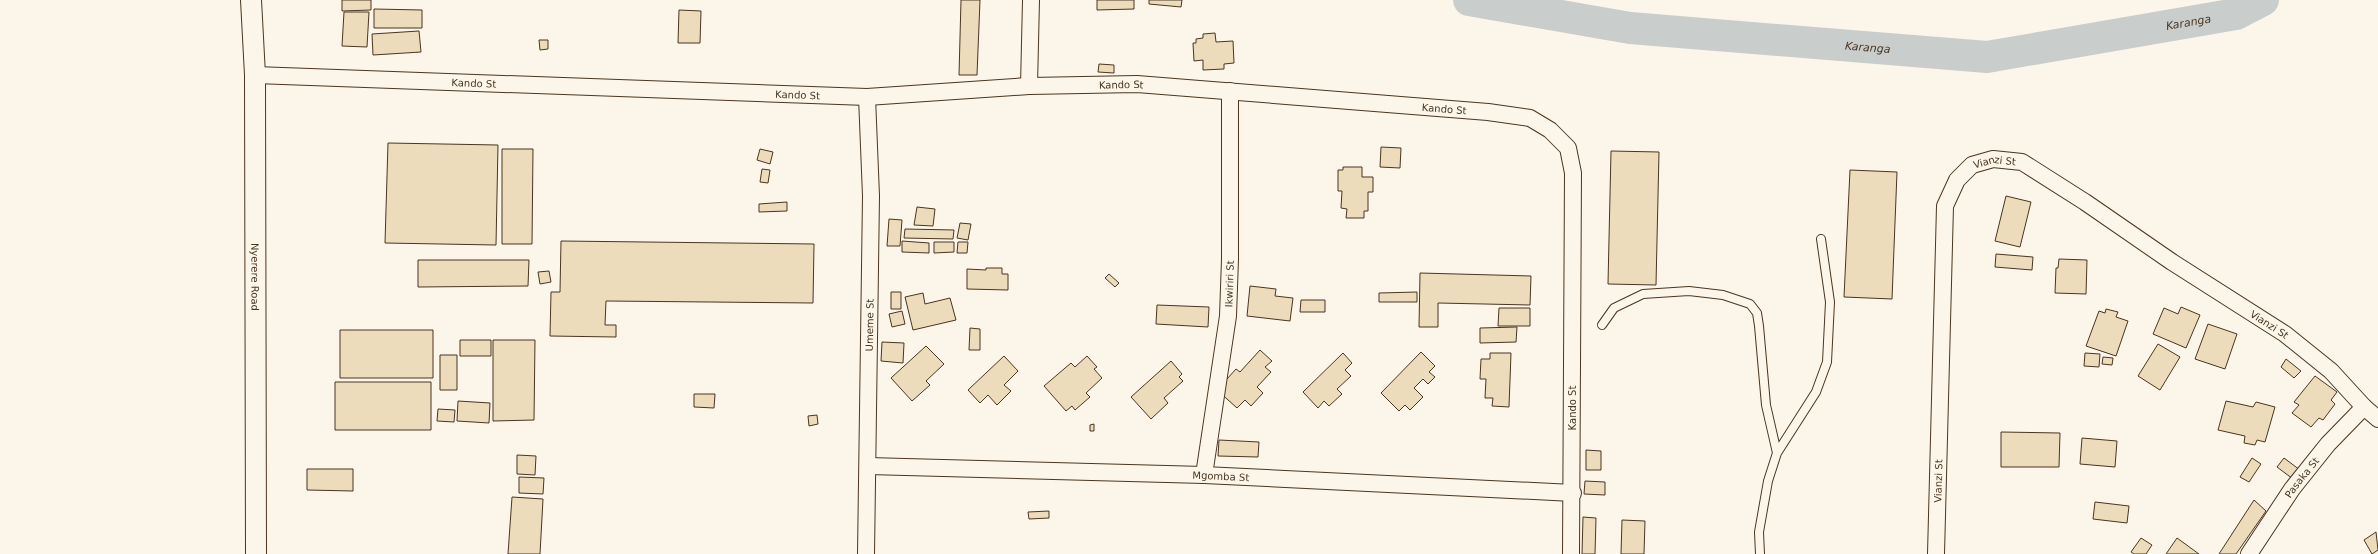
<svg xmlns="http://www.w3.org/2000/svg" width="2378" height="554" font-family="'DejaVu Sans',sans-serif">
  <style>
    .lines { fill: none; stroke-linecap: round; stroke-linejoin: round }
    .river { stroke: #c9cecd; stroke-width: 32 }
    .building { fill: #ecdcbc; stroke: #4a3520 }
    .service-casing { stroke: #4a3520; stroke-width: 10 }
    .minor-casing { stroke: #4a3520; stroke-width: 18 }
    .tertiary-casing { stroke: #4a3520; stroke-width: 22 }
    .service { stroke: #fbf6e9; stroke-width: 8 }
    .minor { stroke: #fbf6e9; stroke-width: 16 }
    .tertiary { stroke: #fbf6e9; stroke-width: 20 }
    .labels { text-anchor: middle; dominant-baseline: central; stroke-width: 3; stroke-linejoin: round; paint-order: stroke }
    .street-label { font-size: 10px; fill: #4a3520; stroke: #fbf6e9 }
    .water-label { font-size: 11px; font-style: italic; fill: #4a3520; stroke: #fbf6e9 }
  </style>
  <rect width="100%" height="100%" fill="#fbf6e9"/>
  <g class="lines">
    <path class="river" id="s1" d="M1469,0L1630,28L1987,57L2236,14L2263,0"/>
  </g>
  <path class="building" d="M342,0H371V10L342,11Z
    M961,0H980L977,75H959Z
    M1097,0H1134V9L1097,10Z
    M1149,0H1182L1181,7L1149,4Z
    M374,9L422,10V28H374Z
    M679,10L701,11L700,43H678Z
    M344,12H369L367,47L342,46Z
    M419,31L421,52L373,55L372,34Z
    M1215,33L1216,42L1233,41L1234,63L1224,64V69L1203,70V60L1194,61L1193,43H1196V39L1203,38V34Z
    M539,40H548V49L540,50Z
    M1099,64L1114,65V73L1098,72Z
    M388,143L498,145L496,245L385,243Z
    M1381,147L1401,148L1400,168L1380,167Z
    M502,149H533L532,244H502Z
    M760,149L773,152L770,164L757,160Z
    M1611,151L1659,152L1656,285L1608,284Z
    M1343,167H1362V177H1373V192H1368V211H1364V218H1346L1347,209L1341,208L1342,191H1338V170H1343Z
    M762,169L770,170L768,183L760,182Z
    M1850,170L1897,172L1892,299L1844,297Z
    M2006,196L2031,202L2020,247L1995,241Z
    M787,202V211L759,212V204Z
    M917,207L935,209L933,226L914,225Z
    M889,219L902,220L900,246H887Z
    M960,223L971,224L968,240L957,238Z
    M905,229L954,230L953,239L904,238Z
    M561,241L814,244L813,303L606,301L605,325H616V337L550,336L551,292H560Z
    M902,241L929,243V253L902,252Z
    M934,242H954V252L934,253Z
    M958,242H968L967,253H957Z
    M1996,254L2033,257L2032,270L1995,267Z
    M2059,259L2087,260L2086,294L2055,293L2056,268H2058Z
    M418,260H529L528,286L418,287Z
    M986,268H1002V274H1008V290L967,289V269L986,270Z
    M549,271L551,282L540,284L538,272Z
    M1420,273L1531,276L1530,305L1438,303V327H1419Z
    M1109,274L1119,283L1115,287L1105,278Z
    M1250,286L1276,289L1275,296L1293,298L1290,321L1247,316Z
    M891,292H901V309H891Z
    M1417,292V302H1379V293Z
    M923,293L925,304L950,298L956,320L913,330L905,297Z
    M1301,300H1325V312H1300Z
    M1157,305L1209,307L1208,327L1156,324Z
    M2181,307L2200,315L2186,348L2153,334L2164,308L2178,314Z
    M1499,308H1530V326H1498Z
    M2106,309L2118,312L2116,317L2128,321L2116,356L2086,346L2099,311L2105,313Z
    M902,311L905,324L892,327L889,314Z
    M2208,324L2237,334L2225,369L2195,359Z
    M1517,327L1516,342L1480,343V328Z
    M970,328L980,329V350H969Z
    M340,330H433V378H340Z
    M460,340H491V356H460Z
    M493,340H535L534,420L493,421Z
    M882,342L904,343L903,363L881,361Z
    M2158,344L2180,357L2160,390L2138,376Z
    M926,346L944,364L926,381L930,385L912,401L891,378Z
    M1260,350L1272,361L1265,367L1271,372L1257,387L1263,393L1251,406L1245,400L1237,408L1217,390L1236,369L1240,372Z
    M1421,352L1435,366L1429,372L1435,377L1428,384L1423,379L1414,388L1423,397L1410,410L1405,405L1399,411L1381,393Z
    M1343,353L1352,363L1345,370L1351,376L1337,389L1342,394L1329,406L1324,401L1318,408L1303,392Z
    M1490,353H1511L1509,407L1492,406L1493,398H1485L1486,379H1480L1481,359H1490Z
    M2085,353L2100,354L2099,367L2084,366Z
    M440,355H457V390H440Z
    M1004,356L1018,371L1004,385L1011,391L997,405L988,395L980,403L968,390Z
    M1087,356L1097,367L1094,369L1102,378L1086,393L1090,397L1075,410L1072,406L1066,411L1044,386L1071,363L1075,367Z
    M2103,357L2113,358L2112,365L2102,364Z
    M2286,359L2301,371L2294,378L2281,367Z
    M1171,361L1182,374L1179,377L1183,381L1164,398L1168,403L1151,419L1131,397Z
    M2315,376L2337,392L2331,400L2335,404L2323,420L2319,418L2311,427L2292,413L2299,405L2294,402Z
    M335,382H431V430H335Z
    M694,394H715L714,408L694,407Z
    M458,401L490,403L489,423L457,421Z
    M2226,401L2253,407L2256,402L2275,407L2265,442L2257,440L2255,445L2244,443L2245,436L2218,430Z
    M438,409L455,410L454,422L437,421Z
    M817,415L818,424L809,426L808,416Z
    M1094,424V431H1090V425Z
    M2001,432L2060,433L2059,467H2001Z
    M2082,438L2117,441L2115,467L2080,464Z
    M1219,440L1259,442L1258,457L1218,456Z
    M1586,450L1601,451V470H1586Z
    M517,455L536,456L535,475L517,474Z
    M2252,458L2261,464L2249,482L2240,477Z
    M2284,458L2300,470L2293,479L2277,467Z
    M307,469H353V491L307,490Z
    M519,477L544,478L543,494L519,493Z
    M1585,481L1605,482V495L1584,494Z
    M512,497L543,499L540,554H508Z
    M2254,500L2266,511L2236,554H2219Z
    M2095,502L2129,506L2127,523L2093,519Z
    M1049,511V518L1029,519L1028,512Z
    M1583,517L1596,518L1595,554H1582Z
    M1622,520L1645,521L1644,554H1621Z
    M2376,532L2378,550L2372,554L2364,540Z
    M2141,538L2152,545L2146,554H2134L2131,552Z
    M2177,538L2199,554H2166Z"/>
  <g class="lines">
    <g class="service-casing">
      <path id="service" d="M1602,325L1614,308L1643,294L1689,291L1723,295L1750,304L1757,313L1759,326L1766,405L1777,453
        M1760,554L1759,532L1768,481L1777,453L1816,392L1827,362L1830,302L1821,239"/>
    </g>
    <g class="minor-casing">
      <g id="minor">
        <path id="s2" d="M255,75L867,97L1029,86L1137,84L1488,112L1530,118L1550,130L1568,148L1573,173L1571,554"/>
        <path d="M1029,86L1031,0"/>
        <path id="s3" d="M868,466L1204,475L1573,493"/>
        <path id="s4" d="M1204,475L1228,316L1230,259V91"/>
        <path id="s5" d="M866,554L871,196L867,97"/>
        <path id="s6" d="M1936,554L1945,206L1957,180L1972,165L1993,159L2022,162L2085,202L2172,262L2285,334L2331,371L2364,407L2378,419"/>
        <path id="s7" d="M2249,554L2292,489L2328,444L2364,407"/>
      </g>
    </g>
    <g class="tertiary-casing">
      <g id="tertiary">
        <path id="s8" d="M251,0L255,75L256,554"/>
      </g>
    </g>
    <use href="#service" class="service"/>
    <use href="#minor" class="minor"/>
    <use href="#tertiary" class="tertiary"/>
  </g>
  <g class="labels">
    <g class="street-label">
      <text stroke="none"><textPath href="#s2" startOffset="219">Kando St</textPath></text>
      <text stroke="none"><textPath href="#s2" startOffset="867">Kando St</textPath></text>
      <text stroke="none"><textPath href="#s2" startOffset="543">Kando St</textPath></text>
      <text stroke="none"><textPath href="#s2" startOffset="1191">Kando St</textPath></text>
      <text stroke="none"><textPath href="#s6" startOffset="421">Vianzi St</textPath></text>
      <text stroke="none"><textPath href="#s8" startOffset="277">Nyerere Road</textPath></text>
      <text stroke="none"><textPath href="#s4" startOffset="193">Ikwiriri St</textPath></text>
      <text stroke="none"><textPath href="#s5" startOffset="229">Umeme St</textPath></text>
      <text stroke="none"><textPath href="#s6" startOffset="745">Vianzi St</textPath></text>
      <text transform="translate(1572 408) rotate(-90)">Kando St</text>
      <text stroke="none"><textPath href="#s3" startOffset="353">Mgomba St</textPath></text>
      <text stroke="none"><textPath href="#s7" startOffset="93">Pasaka St</textPath></text>
      <text stroke="none"><textPath href="#s6" startOffset="73">Vianzi St</textPath></text>
    </g>
    <g class="water-label">
      <text stroke="none"><textPath href="#s1" startOffset="726">Karanga</textPath></text>
      <text stroke="none"><textPath href="#s1" startOffset="402">Karanga</textPath></text>
    </g>
  </g>
</svg>
